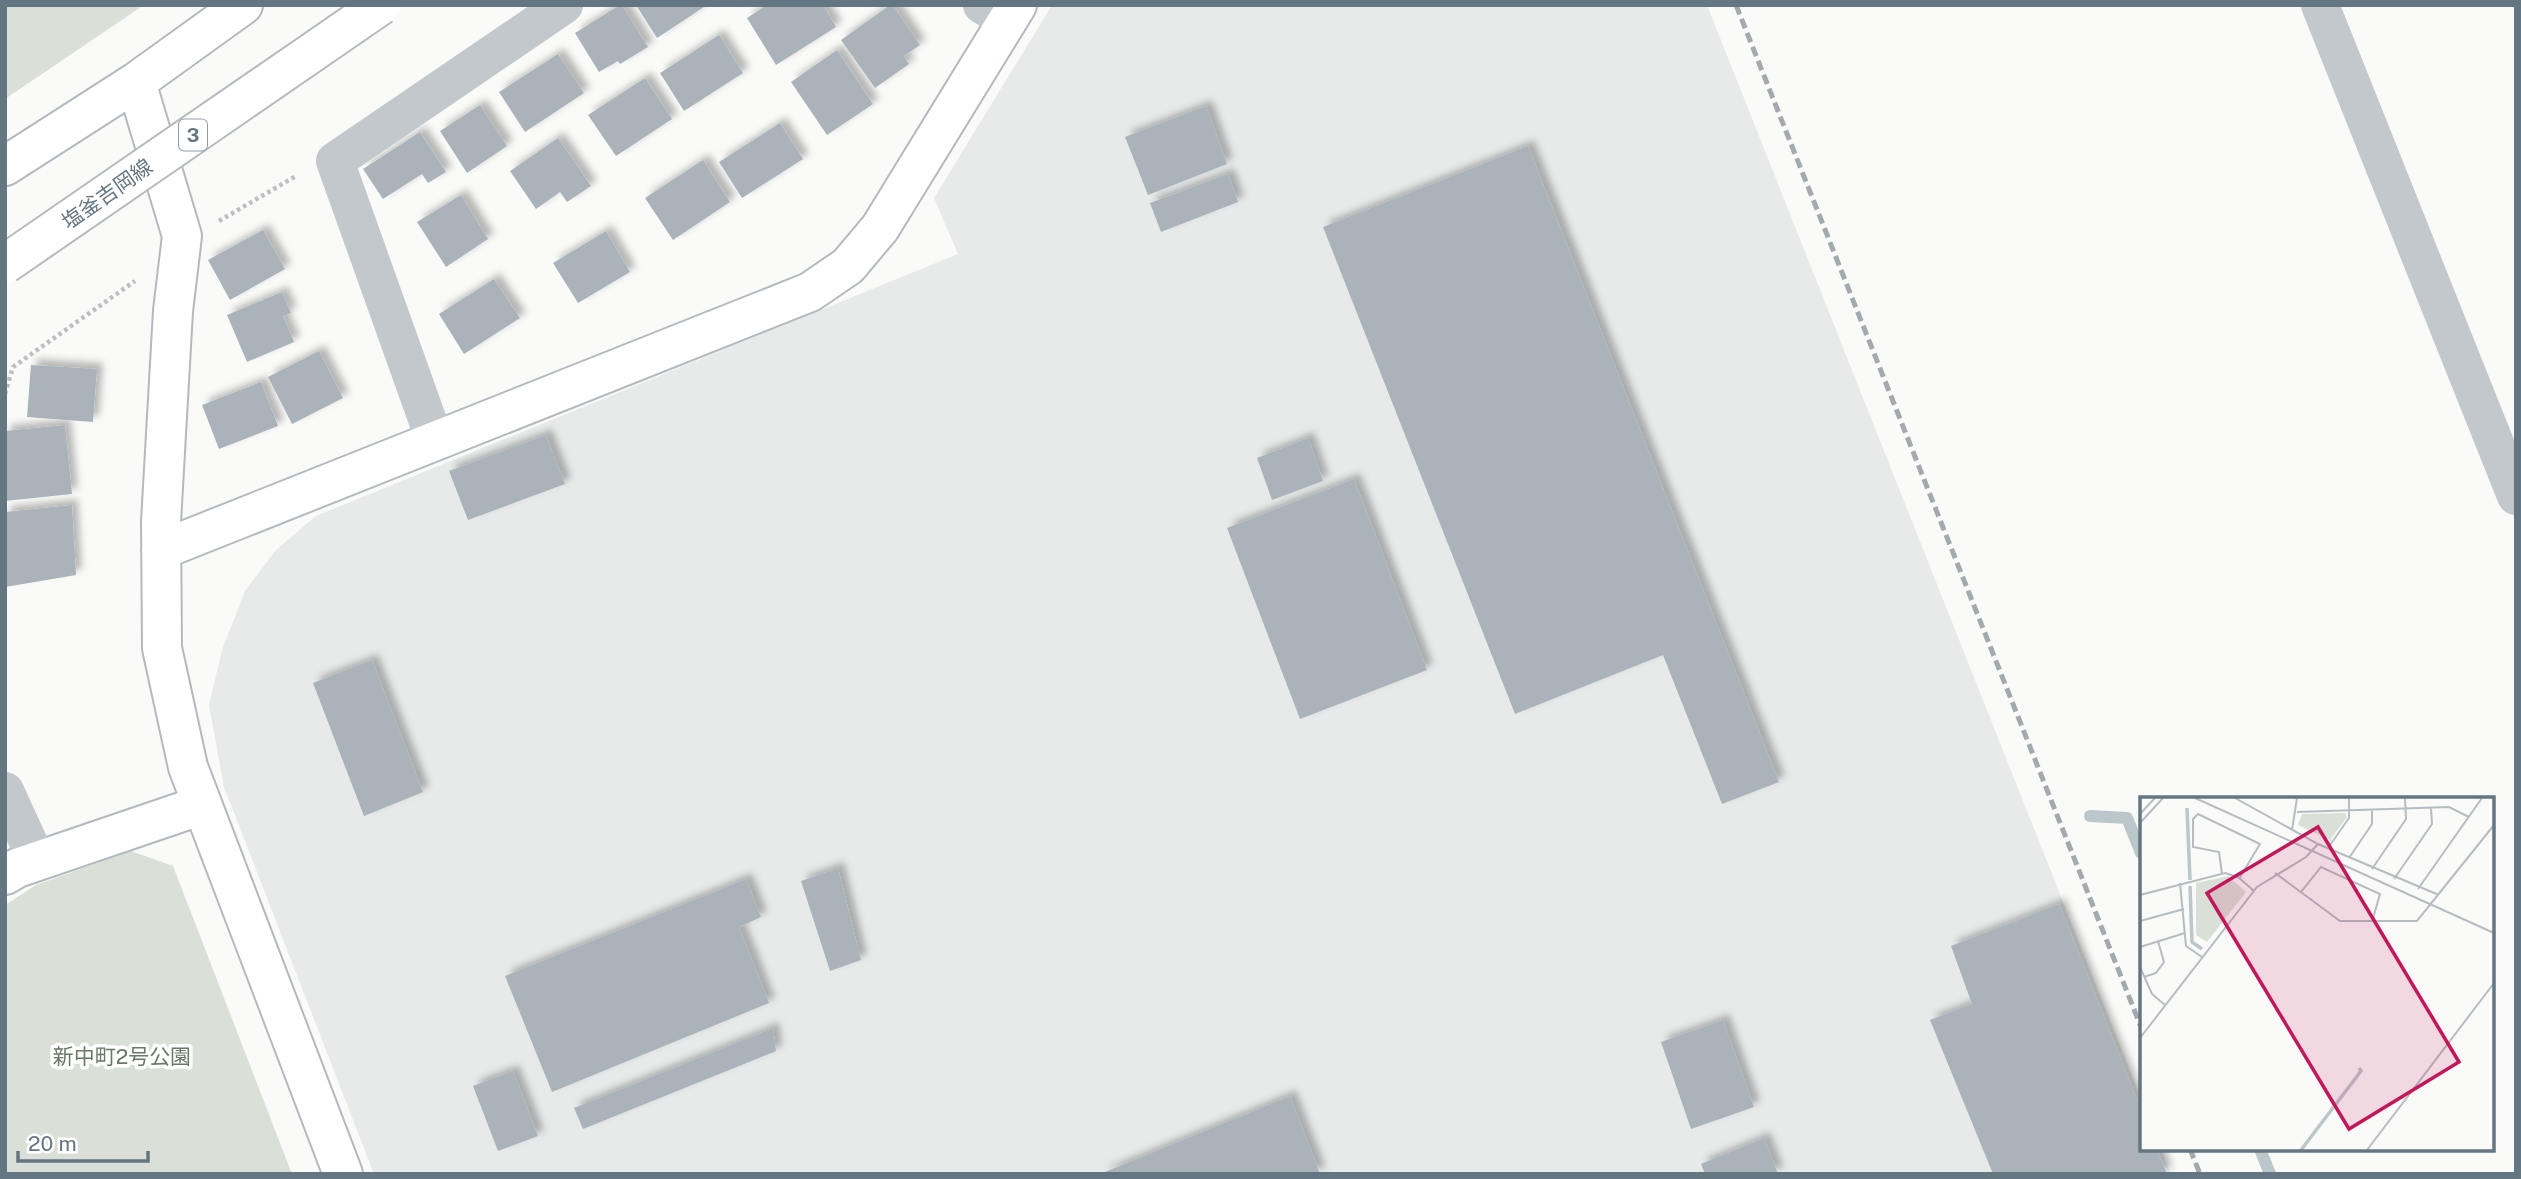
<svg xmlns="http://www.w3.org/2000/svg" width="2521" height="1179" font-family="'Public Sans','Noto Sans JP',sans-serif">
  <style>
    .built { fill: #e8e9e9 }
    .green { fill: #dadfd7 }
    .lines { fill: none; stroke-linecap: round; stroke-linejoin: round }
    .stream { stroke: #bbc7cb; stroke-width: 12 }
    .building { fill: #aab3b9; filter: url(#shadow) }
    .secondary-casing { stroke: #b3babf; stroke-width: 42 }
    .path { stroke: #bbbfc2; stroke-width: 4.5; stroke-dasharray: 3.5 3.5; stroke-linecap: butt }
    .street { stroke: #c3c8cc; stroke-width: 38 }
    .secondary { stroke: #fff; stroke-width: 38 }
    .rail { stroke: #a2aab0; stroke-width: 5; stroke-dasharray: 10 5; stroke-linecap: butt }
    .primary-bridge-casing { stroke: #b5babe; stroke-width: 42; stroke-linecap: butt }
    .primary-bridge { stroke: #fff; stroke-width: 38 }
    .labels { text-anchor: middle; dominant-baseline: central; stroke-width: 7; stroke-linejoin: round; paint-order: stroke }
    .shield { fill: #fff; stroke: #939fa8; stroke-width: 2 }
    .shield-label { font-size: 19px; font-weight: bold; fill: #657683 }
    .street-label { font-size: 21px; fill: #657683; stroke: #fff }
    .park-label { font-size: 21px; fill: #687a64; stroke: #fff }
    .inset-river { fill: none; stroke: #bbc7cb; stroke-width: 3.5 }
    .inset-road { fill: none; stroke: #b5bdc2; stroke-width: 2 }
    .view { fill: #c2185b; fill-opacity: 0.15; stroke: #c2185b; stroke-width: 3.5 }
    .inset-edge { fill: none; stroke: #657683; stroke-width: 3.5 }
  </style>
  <defs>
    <filter id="shadow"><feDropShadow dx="6" dy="-6" stdDeviation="3.5" flood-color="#0004"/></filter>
  </defs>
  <rect width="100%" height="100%" fill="#fafaf8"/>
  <path class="built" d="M1052,5H1707L2141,1098V1149H2161L2171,1174H374L224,787L209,705L222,650L245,591L276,550L316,516L958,254L934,198Z"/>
  <path class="green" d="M5,5H144L5,99Z
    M131,851L173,866L292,1174H5V905L36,885Z"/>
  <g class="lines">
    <path class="stream" d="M2090,816L2127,818L2141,853
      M2260,1149L2270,1174"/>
  </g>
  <path class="building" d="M620,5H622L648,47L620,64L618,61L599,72L575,33Z
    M636,5H707L657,38Z
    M767,5H823L836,27L776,65L747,18Z
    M890,5H893L920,45L904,56L909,64L875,88L841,40Z
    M719,35L743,73L684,111L660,73Z
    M837,50L873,104L827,135L791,82Z
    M558,54L584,93L525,132L499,92Z
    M645,78L672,119L616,156L588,115Z
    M480,105L507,146L467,173L440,131Z
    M1206,106L1227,164L1148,195L1125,137Z
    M780,123L803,159L742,198L719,162Z
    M420,132L446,172L428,183L422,174L383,199L363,169Z
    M558,138L591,186L567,202L560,192L536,209L510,171Z
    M1528,146L1779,782L1722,804L1663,655L1515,714L1323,227Z
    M703,160L730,202L673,240L645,198Z
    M1228,174L1238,202L1161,232L1150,203Z
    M461,195L488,239L446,267L417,222Z
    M263,230L285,269L230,300L208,260Z
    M606,231L630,272L578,303L553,263Z
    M494,279L520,318L464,354L439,314Z
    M282,292L291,313L283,316L294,342L247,362L227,315Z
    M319,351L343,398L292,424L268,377Z
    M31,365L97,369L93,422L27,417Z
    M261,382L278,426L219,449L202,405Z
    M65,425L72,494L5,501V431Z
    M546,435L565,484L468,520L449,471Z
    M1308,438L1323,481L1272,500L1257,458Z
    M1354,479L1427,670L1300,719L1227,528Z
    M72,505L76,575L5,587V512Z
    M372,660L423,792L364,816L313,683Z
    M838,868L861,960L830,971L801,881Z
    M746,879L761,917L739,927L769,1003L552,1092L505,976Z
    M2059,904L2141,1110V1149H2157L2167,1174H1993L1930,1020L1972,1004L1951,946Z
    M1723,1020L1754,1107L1691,1129L1661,1042Z
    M773,1028L776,1051L583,1129L574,1108Z
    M513,1071L538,1136L498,1151L473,1086Z
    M1290,1096L1320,1174H1100Z
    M1764,1138L1778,1174H1705L1701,1164Z"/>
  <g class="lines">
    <g class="secondary-casing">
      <path id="secondary" d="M136,82L182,236L173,311L161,522L162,648L188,767L343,1174
        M5,166L136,82L243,5
        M161,550L810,292L848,266L880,228L1017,5
        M5,875L17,868L202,805"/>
    </g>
    <path class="path" d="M219,221L296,176
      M5,394L13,367L135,281"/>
    <path class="street" d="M982,5L1008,20
      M2320,5L2516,496
      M435,441L335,161L564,5
      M5,791L37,861"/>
    <use href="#secondary" class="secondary"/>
    <path class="rail" d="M1736,5L2141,1027
      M2190,1149L2200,1174"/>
    <g class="primary-bridge-casing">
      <path id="primary-bridge" d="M5,264L381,5"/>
    </g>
    <use href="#primary-bridge" class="primary-bridge"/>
  </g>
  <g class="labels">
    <rect class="shield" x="179" y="119.5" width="28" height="31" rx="5"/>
    <g class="shield-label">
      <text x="193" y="135">3</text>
    </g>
    <g class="street-label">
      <text transform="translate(107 194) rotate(-35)">塩釜吉岡線</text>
    </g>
    <g class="park-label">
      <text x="122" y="1056">新中町2号公園</text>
    </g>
  </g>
  <g transform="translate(2140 797)">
    <rect width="354" height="354" fill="#fafaf8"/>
    <path d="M205,16L207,20L190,43L158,28L162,17ZM88,79L106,95L67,145L56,138V86Z" fill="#dadfd7"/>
    <path class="inset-river" d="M47,11L50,83M50,89L52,145L62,152M161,353L221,274L219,271"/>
    <path class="inset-road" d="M55,1L354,136M95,1L178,47L299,98M157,15L309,10L329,20M0,17L15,1M0,26L23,1M152,33L157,1M188,51L209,21V1M209,61L232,27V13M232,72L266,22L265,1M135,76L200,124H277L354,28M82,77L79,55L53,50V22L58,17L120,47L99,82M254,82L292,27L291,11M40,86L46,149L62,160M278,92L342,1M161,95L181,70L240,97L232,125M0,98L85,76L98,80L114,94M0,124L44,112M0,150L45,136M0,170L12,197L25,208M4,180L16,176L24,165L18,144M0,241L117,90L166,60L178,47M227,353L354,186"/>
    <path class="view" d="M178,30L319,265L209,332L67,96Z"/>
    <rect width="354" height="354" class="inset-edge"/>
  </g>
  <rect width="2521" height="1179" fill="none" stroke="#657683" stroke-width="14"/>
  <path d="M18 1151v10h130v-10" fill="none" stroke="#657683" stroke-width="3.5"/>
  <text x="28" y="1151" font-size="21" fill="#657683" stroke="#ffffff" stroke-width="5" paint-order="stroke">20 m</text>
</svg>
